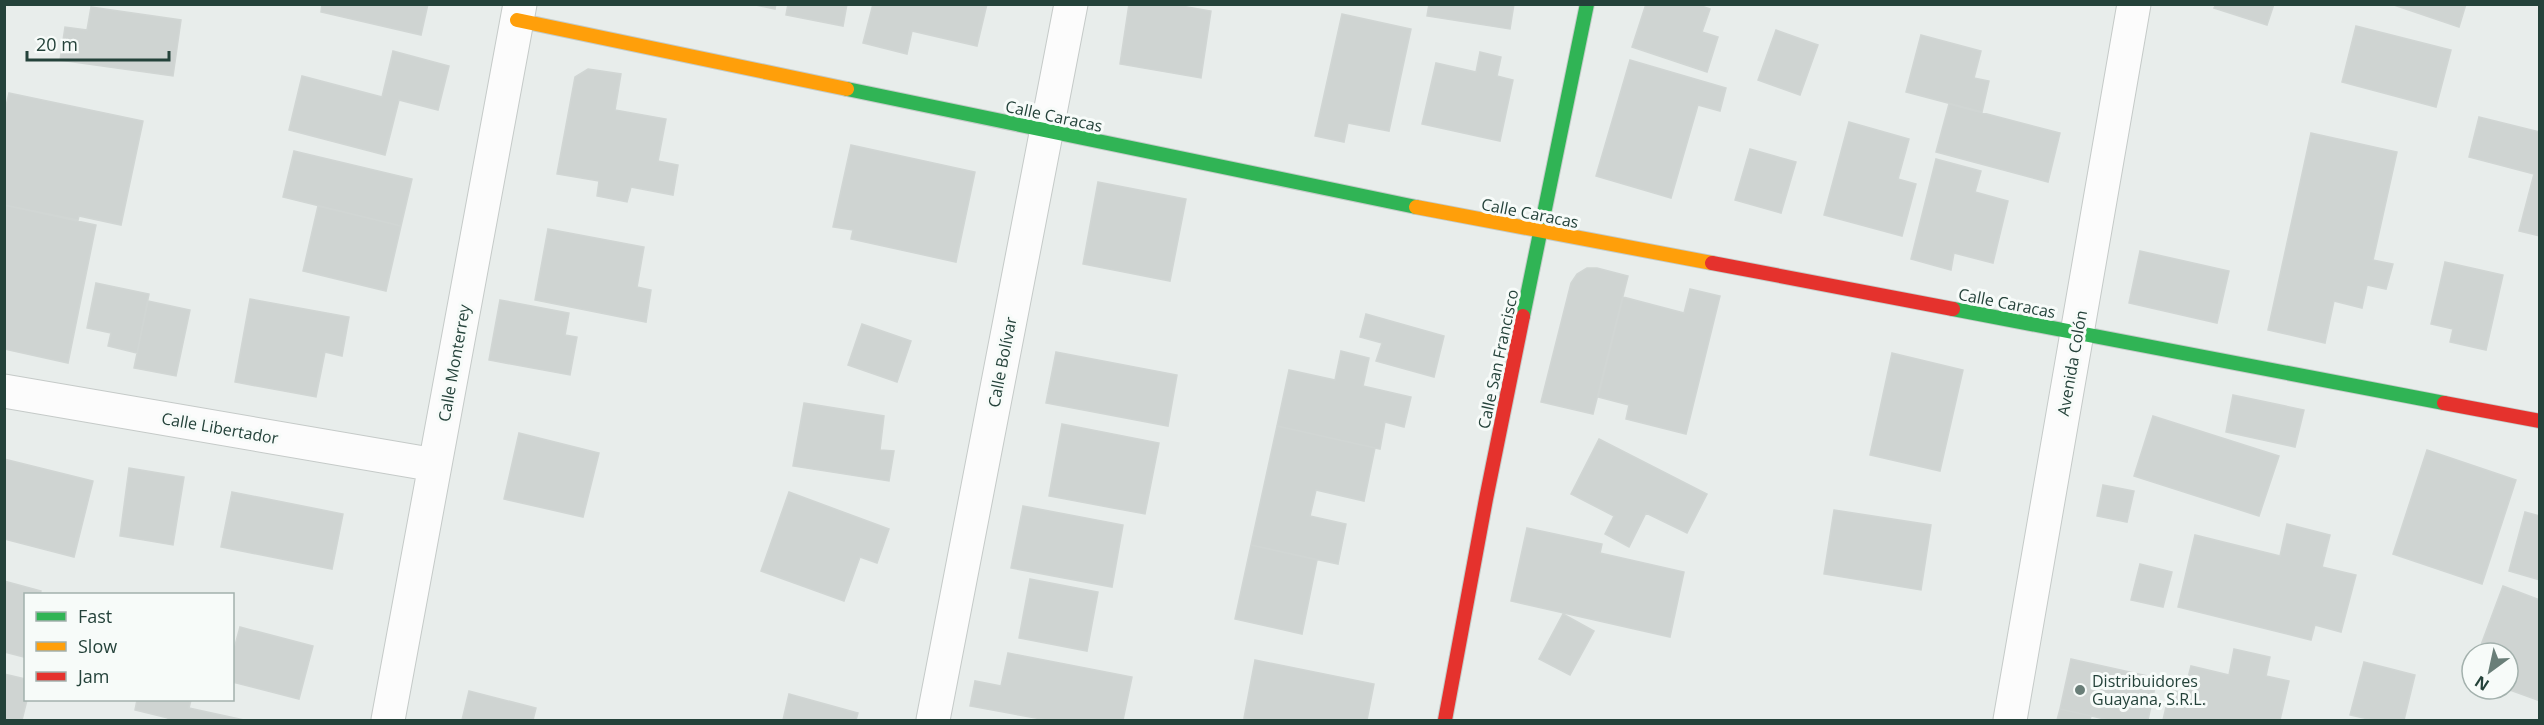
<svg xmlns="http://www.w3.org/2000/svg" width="2544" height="725" font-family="'Open Sans',sans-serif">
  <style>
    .building { fill: #cfd4d2; stroke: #d1d6d4; stroke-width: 1.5 }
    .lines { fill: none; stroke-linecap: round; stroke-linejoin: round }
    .street-casing { stroke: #c5cac8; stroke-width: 35 }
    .fast-casing { stroke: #c3cbc8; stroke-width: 16 }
    .slow-casing { stroke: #c3cbc8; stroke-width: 16 }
    .jam-casing { stroke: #c3cbc8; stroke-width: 16 }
    .street { stroke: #fcfcfc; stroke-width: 33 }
    .fast { stroke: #30b455; stroke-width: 14 }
    .slow { stroke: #ff9f0a; stroke-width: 14 }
    .jam { stroke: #e5322d; stroke-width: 14 }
    .poi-dot { fill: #697e78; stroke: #f7fbf9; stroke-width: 2 }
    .labels { text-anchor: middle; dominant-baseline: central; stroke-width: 6; stroke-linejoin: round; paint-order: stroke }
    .street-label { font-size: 16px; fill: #24423a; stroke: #f7fbf9 }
    .poi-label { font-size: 16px; fill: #24423a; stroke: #f7fbf9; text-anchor: start }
  </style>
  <rect width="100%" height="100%" fill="#e8edeb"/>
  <path class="building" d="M322,4H428L421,35L321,12Z
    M751,4H776L775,9Z
    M788,4H847L843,26L786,15Z
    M873,4H987L977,46L912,31L907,54L863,43Z
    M1129,4H1170L1211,11L1201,78L1120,64Z
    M1429,4H1514L1510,29L1427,16Z
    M1646,4H1696L1710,9L1702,32L1718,37L1707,72L1632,47Z
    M2216,4H2274L2267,25L2214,8Z
    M2391,4H2466L2459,27Z
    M91,7L181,20L173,76L60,60L65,27L87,30Z
    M1342,14L1411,29L1389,131L1348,123L1344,142L1315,136Z
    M2356,26L2451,50L2436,107L2342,82Z
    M1776,30L1818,45L1800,95L1758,80Z
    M1921,35L1981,51L1974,78L1989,81L1982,112L1906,92Z
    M393,51L449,66L438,110L399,100L385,155L289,130L302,76L382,97Z
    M1480,52L1501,57L1497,76L1513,80L1500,141L1422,124L1436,63L1476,72Z
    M1630,60L1726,88L1720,111L1698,105L1671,198L1596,176Z
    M588,69L621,74L615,110L666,119L658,161L678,165L673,195L631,187L627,202L597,196L599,181L557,174L575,77Z
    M9,93L143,121L121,225L79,216L78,220L4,205V115Z
    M1949,104L2060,133L2048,182L1936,152Z
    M2479,117L2540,132V236L2519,231L2534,174L2469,157Z
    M1849,122L1909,139L1898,179L1916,184L1902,236L1824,215Z
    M2311,133L2397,152L2373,260L2393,264L2386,289L2367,285L2362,308L2334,301L2325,343L2268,330Z
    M851,145L975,172L956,262L851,239L853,230L833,227Z
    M1750,149L1796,162L1781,213L1735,200Z
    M294,151L412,179L401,226L283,197Z
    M1936,159L1981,171L1975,192L2008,201L1993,263L1954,253L1951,270L1911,259Z
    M1098,182L1186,199L1170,281L1083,264Z
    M4,205L96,225L68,363L4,349Z
    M318,206L401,226L386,291L303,271Z
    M548,229L644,247L637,287L651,290L646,322L535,300Z
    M2140,251L2229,271L2217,323L2129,303Z
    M2445,262L2503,275L2486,350L2450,342L2453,329L2431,324Z
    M1587,268H1597L1628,276L1593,414L1541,402L1571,283L1577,274Z
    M96,283L149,294L137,353L108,346L111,333L87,328Z
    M1690,289L1720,296L1686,434L1626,419L1629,405L1598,397L1623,297L1684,313Z
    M250,299L349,317L342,356L325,352L316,397L235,382Z
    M500,300L569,313L565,335L577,337L570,375L489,360Z
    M148,301L190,310L176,376L134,368Z
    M1366,314L1444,336L1434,377L1376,361L1382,343L1360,337Z
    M862,324L911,341L897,382L848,365Z
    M1341,351L1369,358L1363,386L1411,397L1404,427L1385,422L1380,449L1277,426L1289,370L1335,380Z
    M1056,352L1177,375L1168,426L1046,403Z
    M1892,353L1963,370L1940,471L1870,455Z
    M2233,395L2304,410L2295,447L2226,432Z
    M804,403L884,416L880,450L894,451L889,481L793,466Z
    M2153,416L2279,456L2259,516L2134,476Z
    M1062,424L1159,443L1145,514L1049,496Z
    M1277,426L1375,448L1364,501L1316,490L1310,516L1346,524L1338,564L1251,545Z
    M519,433L599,453L583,517L504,499Z
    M1599,439L1707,494L1687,533L1646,513L1629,547L1605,534L1614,516L1571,494Z
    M2427,450L2516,480L2482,584L2393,554Z
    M4,459L93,481L74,557L4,539Z
    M129,468L184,477L173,545L120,536Z
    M2103,485L2134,491L2127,522L2097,516Z
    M232,492L343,514L332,569L221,547Z
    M789,492L889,529L877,563L860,557L844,601L761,571Z
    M1023,506L1123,525L1112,587L1011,568Z
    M1834,510L1931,525L1921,590L1824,574Z
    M2525,512L2540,516V580L2509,571Z
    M2287,524L2330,535L2322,567L2356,575L2341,632L2315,625L2311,640L2178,607L2195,535L2280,556Z
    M1527,528L1602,544L1600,553L1684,572L1670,637L1511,601Z
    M1251,545L1317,560L1302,634L1235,619Z
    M2140,564L2172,572L2163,607L2131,600Z
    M1030,579L1098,592L1087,651L1019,638Z
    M4,581L41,591L40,594H26L24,657L4,652Z
    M2503,586L2540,600V701L2507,689L2508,653H2478Z
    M1563,614L1594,631L1570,675L1539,659Z
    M240,627L313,646L299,699L232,682V656Z
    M2234,649L2270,657L2266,676L2289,681L2280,720H2163L2170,690L2184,693L2191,666L2229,675Z
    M1008,653L1132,677L1123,720H1047L970,706L975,681L1001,686Z
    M2071,659L2157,678L2148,720H2109L2060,709Z
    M1255,660L1374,684L1367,720H1258L1244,718Z
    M2364,662L2415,675L2404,720H2373L2350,715Z
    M4,674L26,679L27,700L22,720H4Z
    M469,691L536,708L533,720H462Z
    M789,694L858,713L856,720H783Z
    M137,700H191L189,708L244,720H167L168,718L135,710Z
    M2060,709L2091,716L2090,720H2057Z"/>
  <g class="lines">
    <g class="street-casing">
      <path id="street" d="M4,391L435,465
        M388,720L520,4
        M933,720L1071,4
        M2010,720L2134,4"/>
    </g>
    <g class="fast-casing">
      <path id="fast" d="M847,89L1416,207
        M1953,309L2444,403
        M1523,316L1587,4"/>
    </g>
    <g class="slow-casing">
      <path id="slow" d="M517,20L847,89
        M1416,207L1712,263"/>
    </g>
    <g class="jam-casing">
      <path id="jam" d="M1712,263L1953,309
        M2444,403L2540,421
        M1445,720L1486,499L1523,316"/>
    </g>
    <use href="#street" class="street"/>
    <use href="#fast" class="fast"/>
    <use href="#slow" class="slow"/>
    <use href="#jam" class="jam"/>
  </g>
  <circle class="poi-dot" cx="2080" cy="690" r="6"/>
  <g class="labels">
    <g class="street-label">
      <text transform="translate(1054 116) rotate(12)">Calle Caracas</text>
      <text transform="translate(1530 213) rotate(11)">Calle Caracas</text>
      <text transform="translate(2007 303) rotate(11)">Calle Caracas</text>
      <text transform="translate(1498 359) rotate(-78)">Calle San Francisco</text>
      <text transform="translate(1002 362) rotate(-79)">Calle Bolívar</text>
      <text transform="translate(454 363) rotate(-80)">Calle Monterrey</text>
      <text transform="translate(2072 363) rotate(-80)">Avenida Colón</text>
      <text transform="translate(220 428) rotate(10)">Calle Libertador</text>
    </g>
    <g class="poi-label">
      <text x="2092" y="681">Distribuidores<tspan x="2092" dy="18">Guayana, S.R.L.</tspan></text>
    </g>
  </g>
  <rect width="2544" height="725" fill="none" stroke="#24423a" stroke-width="12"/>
  <rect x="24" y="593" width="210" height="108" fill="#f7fbf9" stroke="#a3b1ad" stroke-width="1.5"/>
  <rect x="36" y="612" width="30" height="9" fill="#30b455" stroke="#a3b1ad" stroke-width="1.5"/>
  <text x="78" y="623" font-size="18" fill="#24423a">Fast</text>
  <rect x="36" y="642" width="30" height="9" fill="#ff9f0a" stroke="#a3b1ad" stroke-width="1.5"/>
  <text x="78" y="653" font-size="18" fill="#24423a">Slow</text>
  <rect x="36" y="672" width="30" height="9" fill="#e5322d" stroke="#a3b1ad" stroke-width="1.5"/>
  <text x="78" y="683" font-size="18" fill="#24423a">Jam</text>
  <g transform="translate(2490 671) rotate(213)"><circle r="28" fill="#f7fbf9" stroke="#a3b1ad" stroke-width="1.5"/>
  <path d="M0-4.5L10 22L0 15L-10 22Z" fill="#697e78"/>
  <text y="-9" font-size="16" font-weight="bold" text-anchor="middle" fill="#24423a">N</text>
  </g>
  <path d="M27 51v9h142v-9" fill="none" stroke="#24423a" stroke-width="3"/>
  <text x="36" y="51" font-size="18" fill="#24423a" stroke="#f7fbf9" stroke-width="4.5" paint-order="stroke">20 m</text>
</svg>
